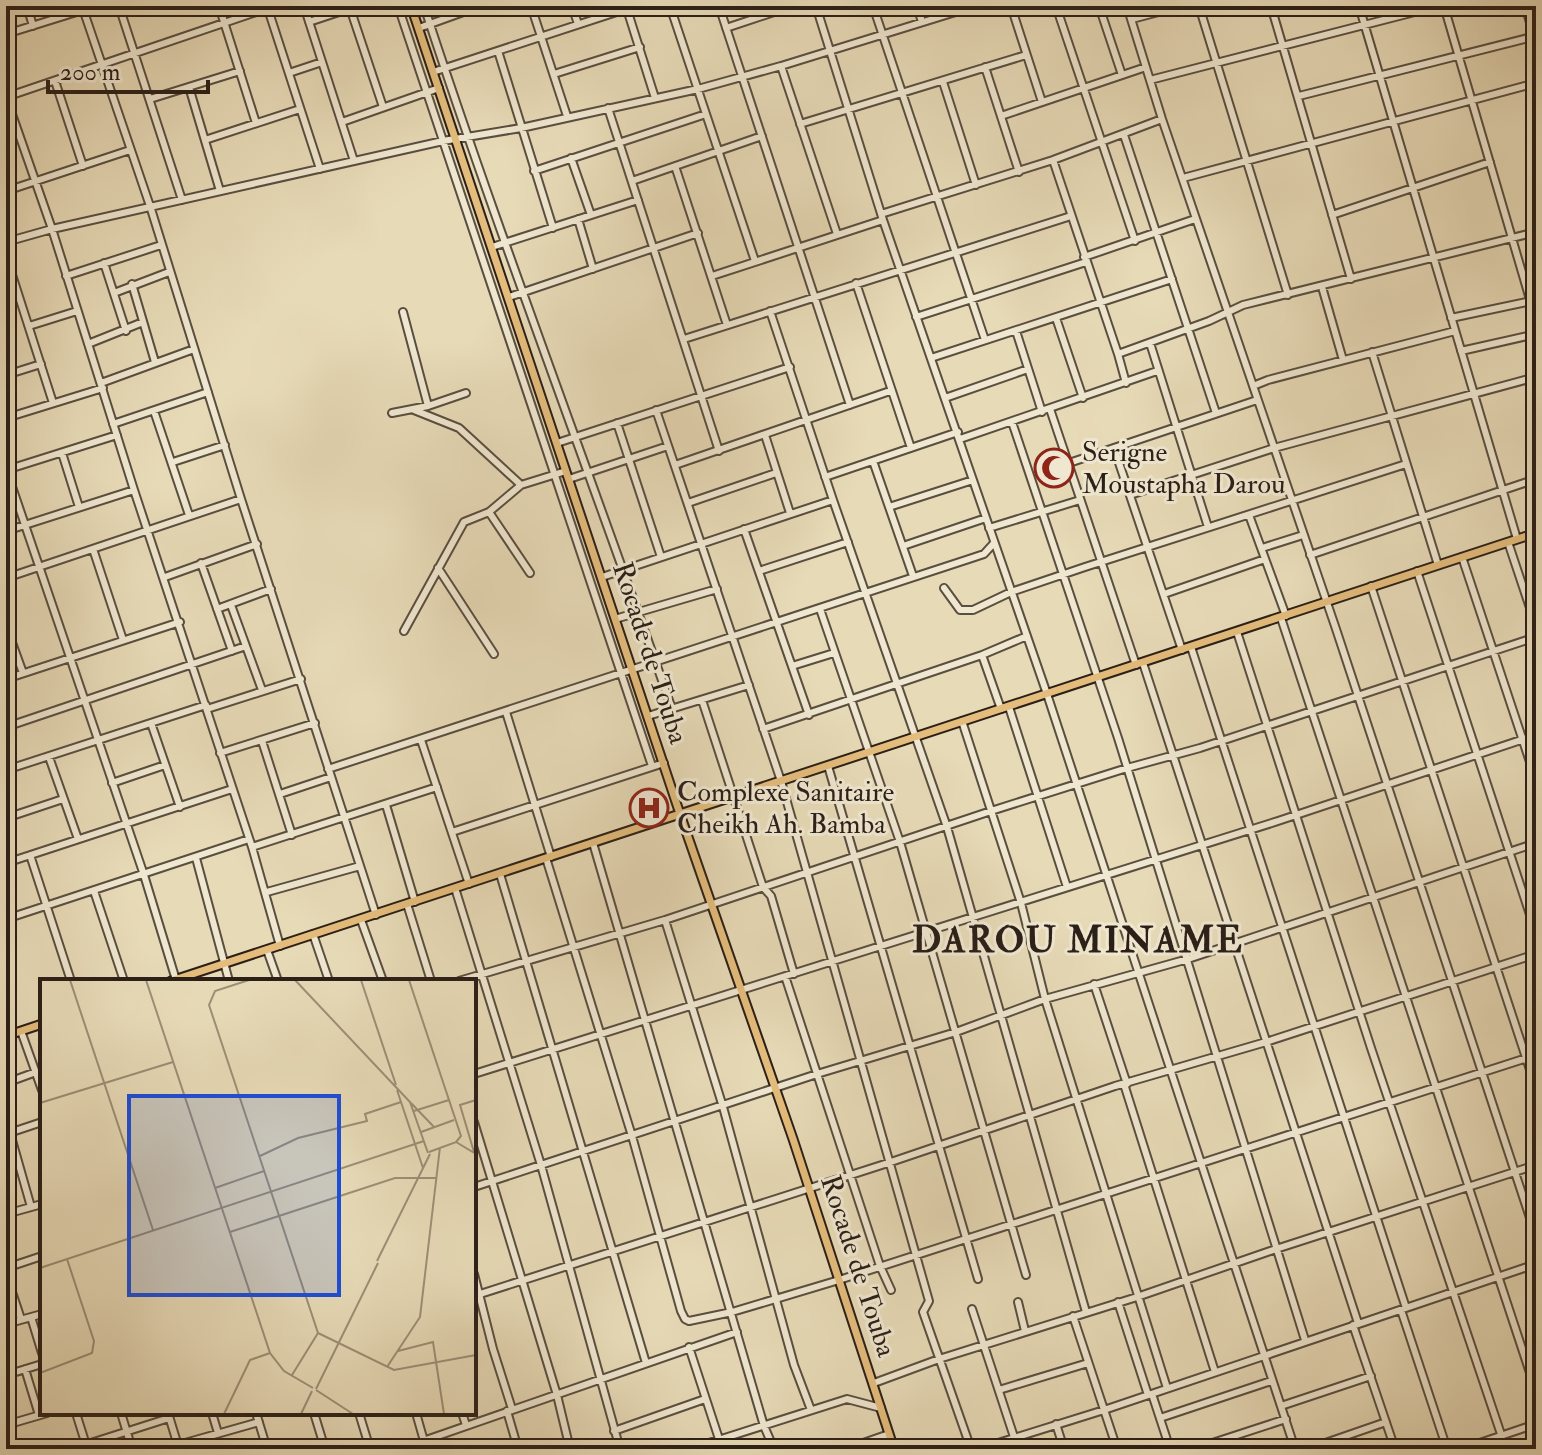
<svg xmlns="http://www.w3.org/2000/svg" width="1542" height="1455" font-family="'IM FELL Double Pica',serif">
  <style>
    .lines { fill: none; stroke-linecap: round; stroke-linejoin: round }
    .minor-casing { stroke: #5a4e40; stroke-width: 10 }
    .major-casing { stroke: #2b1f18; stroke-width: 11 }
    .minor { stroke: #efe7d0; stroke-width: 6 }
    .major { stroke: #e4bd7c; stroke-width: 7 }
    .labels { text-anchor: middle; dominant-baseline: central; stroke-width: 6; stroke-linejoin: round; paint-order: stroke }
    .poi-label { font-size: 28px; fill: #2b1f18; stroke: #efe7d0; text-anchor: start }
    .street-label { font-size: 28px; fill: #2b1f18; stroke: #efe7d0 }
    .district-label { font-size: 36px; font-weight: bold; letter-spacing: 2px; fill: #2b1f18; stroke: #efe7d0 }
    .inset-road { fill: none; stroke: #9c8f77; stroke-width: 2 }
    .view { fill: #1d4ed8; fill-opacity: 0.15; stroke: #1d4ed8; stroke-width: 4 }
    .inset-edge { fill: none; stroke: #2b1f18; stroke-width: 4 }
  </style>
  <rect width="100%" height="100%" fill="#e7dab7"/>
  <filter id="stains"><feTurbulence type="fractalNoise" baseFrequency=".0025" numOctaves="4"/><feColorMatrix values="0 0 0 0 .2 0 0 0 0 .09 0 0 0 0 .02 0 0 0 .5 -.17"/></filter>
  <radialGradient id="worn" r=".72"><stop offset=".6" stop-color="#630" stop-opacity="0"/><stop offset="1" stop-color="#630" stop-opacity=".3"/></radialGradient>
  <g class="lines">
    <g class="minor-casing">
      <path id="minor" d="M27,6L33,26
        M82,6L151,209L241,499L376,915
        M119,6L182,200
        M219,6L256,123
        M267,6L320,169
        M304,6L354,161
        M398,6L652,766
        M424,6C501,242 591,475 672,709
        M531,6L567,116
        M572,6L578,24
        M626,6L655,98
        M670,6L755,261
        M719,6L850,405
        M816,6L883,220L1047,694L1295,1449
        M873,6L985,340
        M917,6L922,22
        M1011,6L1042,102
        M1056,6L1135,241
        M1099,6L1122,75
        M1127,6L1162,119L1336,629L1536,1236
        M1199,6L1288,295
        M1271,6L1351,279
        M1359,6L1517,539
        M1444,6L1536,320
        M1525,6L1536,42
        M350,8L383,107
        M1132,19L1181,6
        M309,22L357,6
        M419,28L480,6
        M726,28L792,6
        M6,34L83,10
        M498,51L553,228
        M781,66L837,234
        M985,67L1019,172
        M433,72L635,6
        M289,73L322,62
        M554,74L640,47
        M1150,80L1438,6
        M55,81L83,166
        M943,82L976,185
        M189,87L220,191
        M1299,96L1536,36
        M6,97L52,229L134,490L252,847L280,946
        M6,97L268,8
        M150,99L240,71
        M608,108L719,451
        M1001,116L1146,67
        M342,122L439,88
        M800,124L1026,55
        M1124,135L1216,413
        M205,140L300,109
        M571,158L591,215
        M1053,160L1118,354
        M675,166L727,325
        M534,171L706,114
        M1183,178L1536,83
        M632,181L762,136
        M6,191L130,150
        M881,214L1053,160L1162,119
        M1332,215L1490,162
        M578,219L593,269
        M6,242L52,229L443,141L521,128L698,89L781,66L975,6
        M492,247L638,200
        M6,256L53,403
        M1084,257L1195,219
        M104,263L126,331
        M66,276L161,245
        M712,276L883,220
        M856,283L911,448
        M132,284L155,362
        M1322,287L1343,360
        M114,293L169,272
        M509,297L698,233
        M770,311L833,500L947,827L1086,1312
        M403,312L428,406
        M916,317L1086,262
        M1056,318L1083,398
        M1451,318L1536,300
        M29,326L77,311
        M1016,331L1042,412
        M684,339L1071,216
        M1150,343L1208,527
        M88,344L143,322
        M1461,351L1536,334
        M1372,352L1438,565
        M931,358L1172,279
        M6,375L41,364
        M101,383L194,349
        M1126,383L1118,354L1209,321L1243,305L1536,232
        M1253,386L1268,380L1455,331
        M945,398L1028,369
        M1050,409L1136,665
        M414,410L459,428L521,485
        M656,410L781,781L929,1301L923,1312L971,1449
        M154,411L189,515
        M392,413L428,406L466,393
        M6,418L103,388
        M1012,422L1118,738L1305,1340
        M617,423L661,557
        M113,424L208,392
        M765,435L790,513
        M960,439L1157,371
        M557,443L790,367
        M1114,448L1182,650
        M62,453L79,507
        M873,461L913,576
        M173,462L225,445
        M1069,463L1257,400
        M675,465L890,391
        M6,469L144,875L176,980
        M6,470L117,435
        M825,477L958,432
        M569,479L668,446
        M1130,495L1274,448L1536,377
        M688,503L776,473
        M889,507L973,480
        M489,512L530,573
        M1249,515L1286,616
        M989,528L1080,500
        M744,529L809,715
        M6,531L134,490
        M1508,542L1536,626
        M903,546L986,518
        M1262,548L1303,535
        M93,549L123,640
        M1310,555L1536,479
        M1462,557L1536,780
        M201,563L232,651
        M438,568L494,654
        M759,571L848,542
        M1417,571L1536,933
        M165,577L257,544
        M602,577L833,500
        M6,578L241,499
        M1371,586L1536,1088
        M944,588L960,610H973L1011,592L1085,567L1406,464
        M1164,594L1265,559
        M231,605L262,690
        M217,609L271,589
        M820,609L900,842L1026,1275
        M1281,618L1536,1391
        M615,619L717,589
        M6,626L23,673
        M404,631L464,522L489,512L521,485L566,471
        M1237,632L1371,1048L1506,1449
        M1191,647L1406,1308
        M982,655L1001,709
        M1143,663L1358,1323
        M792,666L834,653
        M6,679L180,622
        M702,700L763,887L771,896L794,974
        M1009,707L1067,887
        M207,709L301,679
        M506,712L551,857
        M648,716L749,685
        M962,721L1021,903L1045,999L1167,1388
        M151,723L180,807
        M6,727L246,646
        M763,729L982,655L1027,636
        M421,740L469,884
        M262,741L292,835
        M220,753L315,723
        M49,757L78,839
        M828,766L978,1279
        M328,769L972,558L984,554L994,543
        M6,770L206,705
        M112,783L165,765
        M280,794L331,777
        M386,805L415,902
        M6,818L63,799
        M452,832L664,763
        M593,843L764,1426L774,1449
        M252,847L437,787
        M30,855L71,981
        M196,858L229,981
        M546,858L632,1136L681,1311L685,1319L689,1321L732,1312L839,1280L1536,1055
        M6,863L232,789
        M500,874L646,1363
        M455,888L541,1165L620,1449
        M94,891L124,981
        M267,892L360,866
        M407,904L431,981
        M6,919L249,839
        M361,920L383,981
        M665,920L723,1107L794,1365L811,1410
        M313,934L329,981
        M267,950L278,981
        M785,976L880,1266L891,1290
        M459,981L665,920L991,811L1127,768L1200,748L1536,637
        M1094,984L1127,1084
        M6,1014L12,1034
        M21,1031L42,1090
        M474,1074L1278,821L1536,735
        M6,1083L36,1072
        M1124,1084L1215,1372
        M474,1122L557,1395L570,1449
        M10,1133L31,1207
        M6,1134L42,1122
        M474,1187L817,1074L956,1032L1045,999L1188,959L1536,843
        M6,1214L42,1204
        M6,1268L42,1256
        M6,1274L21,1319
        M474,1274L493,1349L512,1409
        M474,1296L888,1163L1115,1086L1266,1042L1536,954
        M1018,1302L1025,1331
        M1118,1302L1148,1395
        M972,1309L1014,1437
        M1401,1310L1447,1449
        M1073,1316L1117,1449
        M31,1317L42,1353
        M6,1324L42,1314
        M1353,1325L1395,1449
        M689,1347L719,1439
        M25,1369L39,1415
        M6,1375L42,1364
        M874,1383L939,1359L1137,1297L1276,1249L1536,1165
        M999,1390L1088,1363
        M1152,1394L1170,1449
        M1281,1406L1371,1376
        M507,1411L518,1449
        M76,1413L86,1445
        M121,1413L132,1449
        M168,1413L179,1449
        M212,1413L218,1433
        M256,1413L267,1449
        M314,1413L325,1449
        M359,1413L370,1449
        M416,1413L424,1441
        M462,1413L466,1425
        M1160,1418L1271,1381
        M1056,1424L1064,1449
        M6,1425L47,1413
        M614,1431L705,1399
        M6,1439L9,1449
        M178,1445L259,1422
        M72,1449L169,1418
        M400,1449L737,1332
        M690,1449L847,1399L881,1408
        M846,1449L889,1434
        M979,1449L1104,1410L1536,1264
        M1047,1449L1062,1444
        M1194,1449L1286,1419
        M1308,1449L1386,1422
        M1462,1449L1536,1424"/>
    </g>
    <g class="major-casing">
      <path id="major" d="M411,6L680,814L793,1139L894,1449
        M171,981L1536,533
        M6,1036L42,1024"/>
    </g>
    <use href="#minor" class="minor"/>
    <use href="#major" class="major"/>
  </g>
  <defs>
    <g id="mosque-ring" transform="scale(2)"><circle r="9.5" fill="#efe7d0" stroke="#8f2418" stroke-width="1.5"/><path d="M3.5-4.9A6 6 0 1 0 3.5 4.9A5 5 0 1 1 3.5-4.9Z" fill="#8f2418"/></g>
    <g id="hospital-ring" transform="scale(2)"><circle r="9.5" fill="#efe7d0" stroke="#8f2418" stroke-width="1.5"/><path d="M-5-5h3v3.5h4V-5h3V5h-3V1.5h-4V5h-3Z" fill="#8f2418"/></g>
  </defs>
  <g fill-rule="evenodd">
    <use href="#mosque-ring" x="1054" y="468"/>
    <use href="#hospital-ring" x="649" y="808"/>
  </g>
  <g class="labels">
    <g class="poi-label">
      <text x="1082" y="452">Serigne<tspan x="1082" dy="32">Moustapha Darou</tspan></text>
      <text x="677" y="792">Complexe Sanitaire<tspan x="677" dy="32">Cheikh Ah. Bamba</tspan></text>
    </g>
    <g class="street-label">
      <text transform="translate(650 653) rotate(72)">Rocade de Touba</text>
      <text transform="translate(858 1266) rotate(72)">Rocade de Touba</text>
    </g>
    <g class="district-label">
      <text x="1078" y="940">DAROU MINAME</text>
    </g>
  </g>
  <g transform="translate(40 979)">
    <rect width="436" height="436" fill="#e7dab7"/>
    <path class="inset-road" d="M30,1L113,251M106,1L230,374L244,392L273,409M209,1L175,12L169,26L278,354L354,391L436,376M255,1L370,123L388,174M321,1L356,106M369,1L421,157L416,163M357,111L383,189M0,124L133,83M371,124L394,148M374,132L409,121M381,153L414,141M389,173L416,163L436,175M434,173L420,126L436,121M220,177L258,159L327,142L325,135L361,123M175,209L224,192M190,253L355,199H396M337,282L390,175M0,289L384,162M358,372L393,363L404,435M347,388L380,338L400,168M0,394L52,374L54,362L27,280M252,396L278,354M276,410L338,284M276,411L313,435M184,435L210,381L230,374M261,435L272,412"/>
    <path class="view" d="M89,117H299V316H89Z"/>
    <rect width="436" height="436" class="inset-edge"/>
  </g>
  <rect width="1542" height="1455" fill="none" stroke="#e7dab7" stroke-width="32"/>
  <rect x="8" y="8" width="1526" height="1439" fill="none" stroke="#2b1f18" stroke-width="4"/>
  <rect x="16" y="16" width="1510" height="1423" fill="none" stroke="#2b1f18" stroke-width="2"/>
  <path d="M48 80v12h160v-12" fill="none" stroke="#2b1f18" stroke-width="4"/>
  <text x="60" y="80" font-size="24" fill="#2b1f18" stroke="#efe7d0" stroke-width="6" paint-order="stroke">200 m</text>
  <rect width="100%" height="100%" filter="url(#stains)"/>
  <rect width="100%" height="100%" fill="url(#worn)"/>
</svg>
